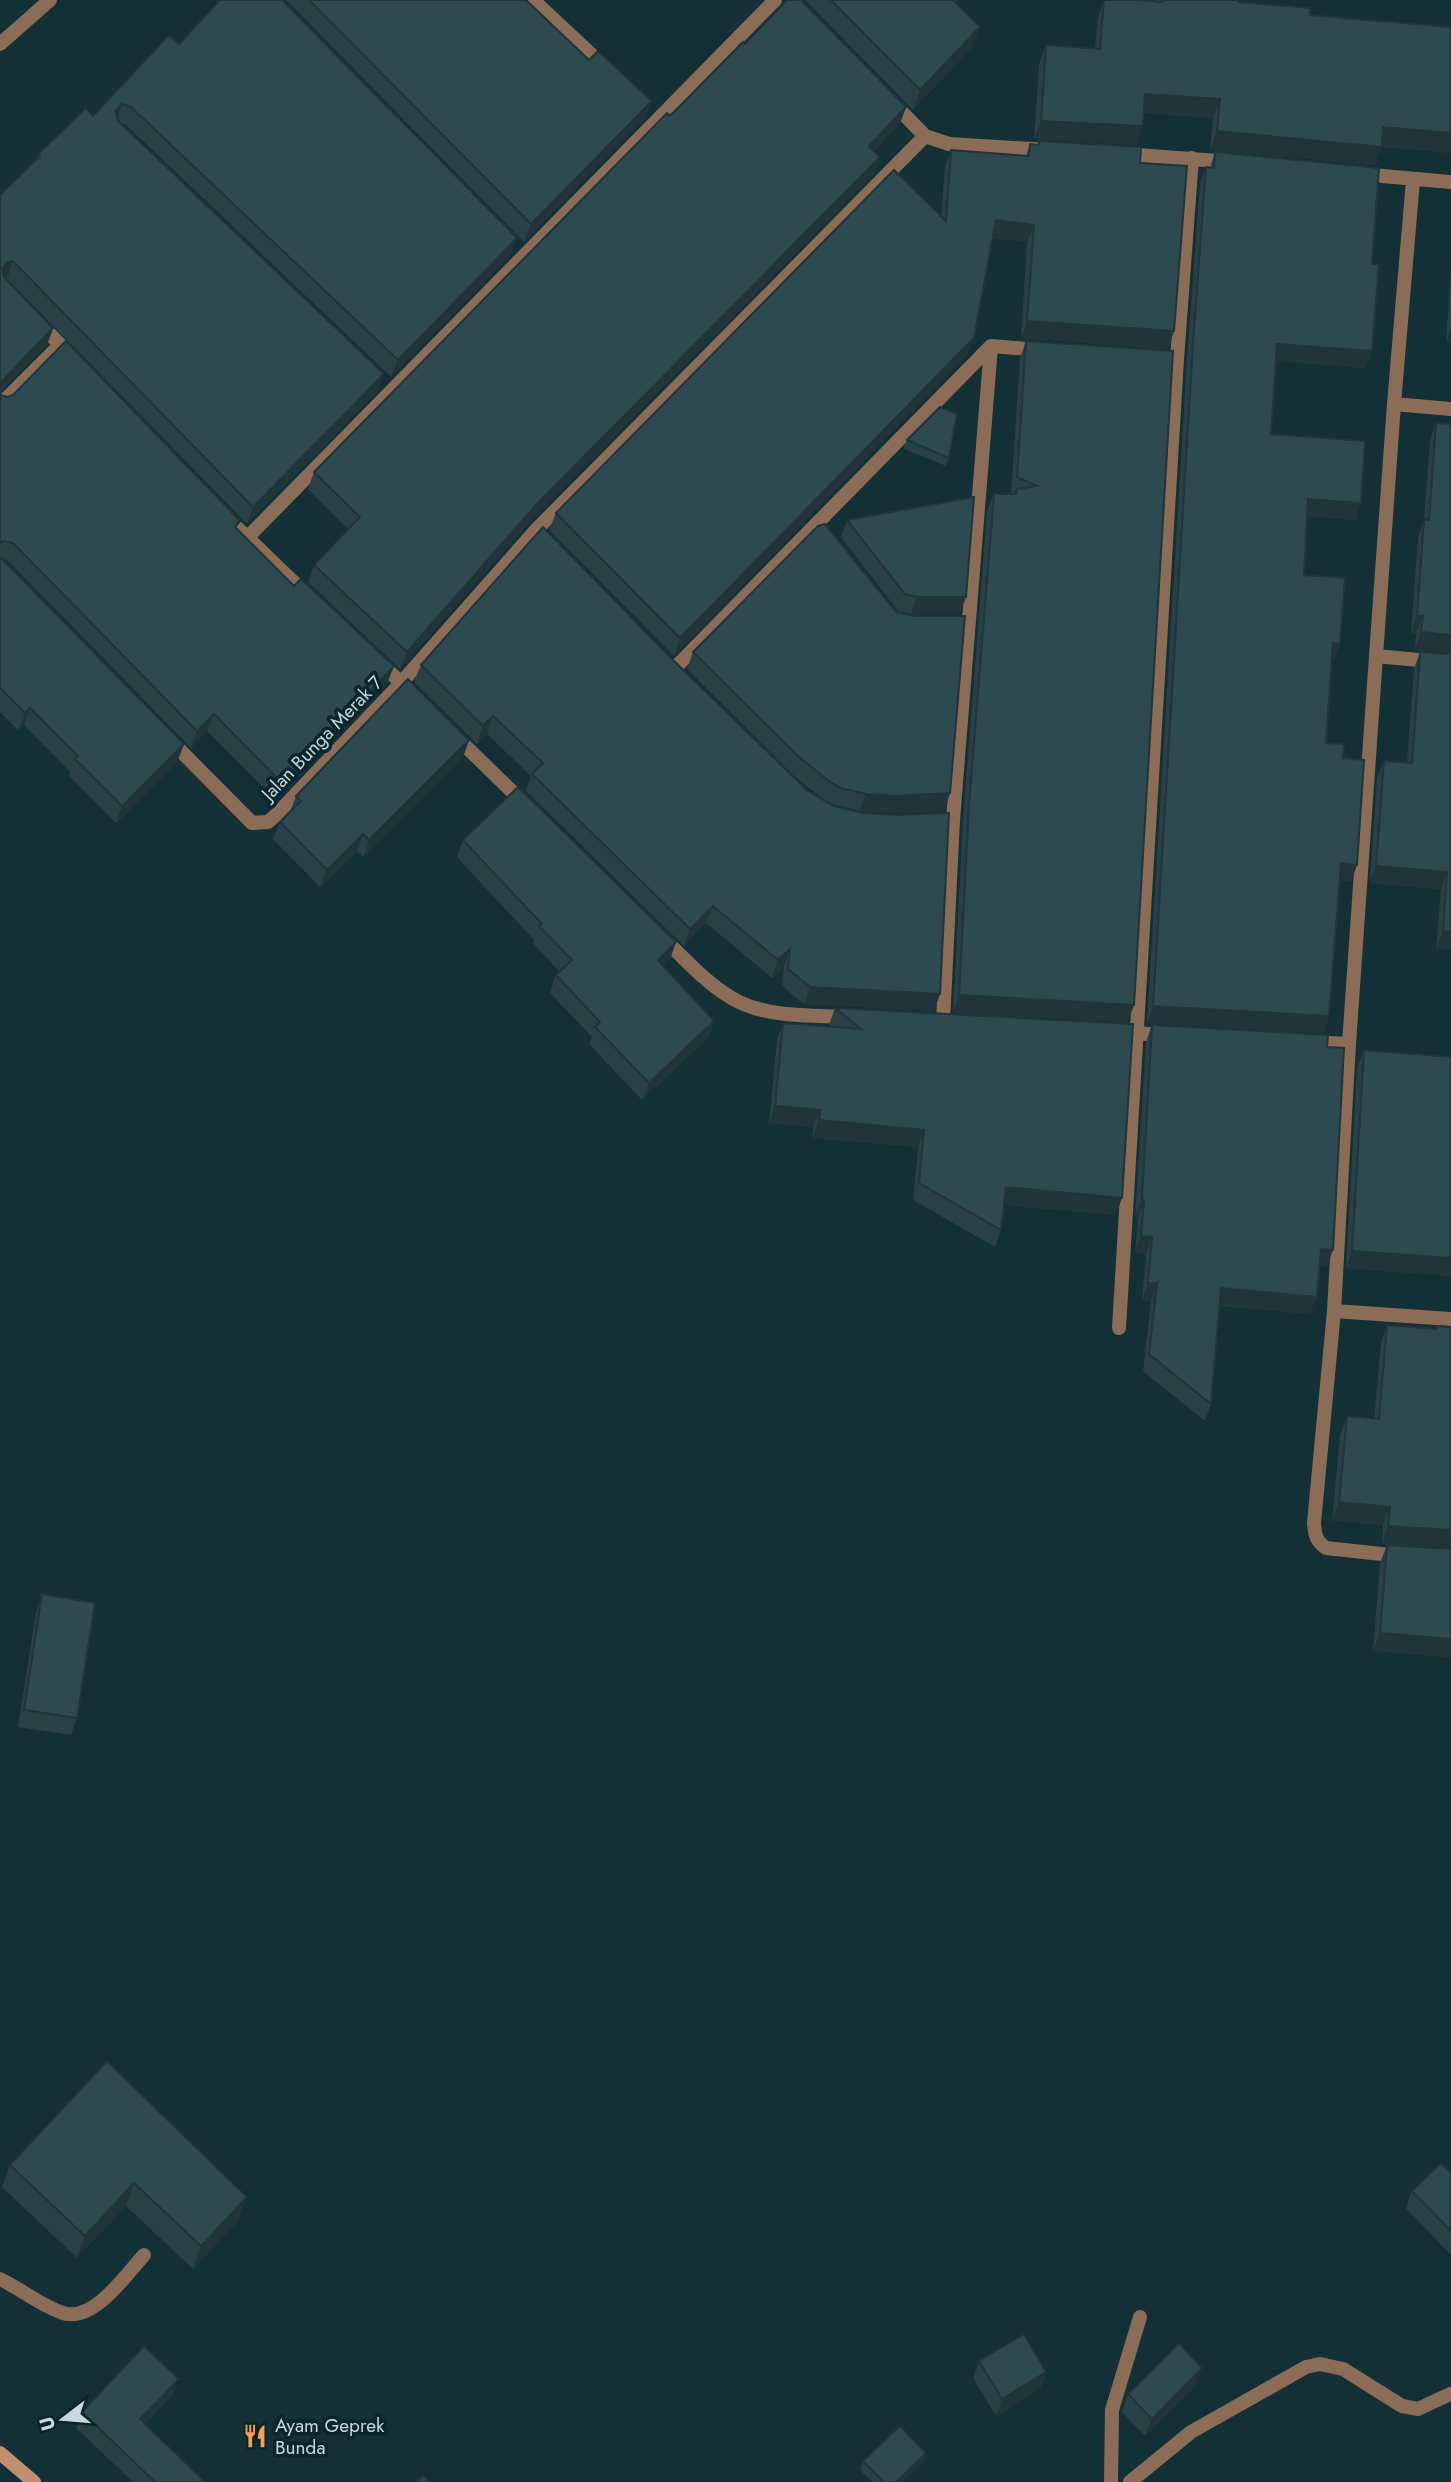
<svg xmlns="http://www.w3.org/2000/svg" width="1451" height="2482" font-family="Jost,sans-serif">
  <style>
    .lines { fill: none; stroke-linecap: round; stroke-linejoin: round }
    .service { stroke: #8b6c57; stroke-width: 14 }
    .minor { stroke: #8b6c57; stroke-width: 14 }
    .secondary { stroke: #c1906e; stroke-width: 14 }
    .wall { fill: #284046 }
    .shaded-wall { fill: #203439 }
    .building { fill: #2e4a51; stroke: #203439; stroke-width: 2 }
    .labels { text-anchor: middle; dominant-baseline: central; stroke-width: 7; stroke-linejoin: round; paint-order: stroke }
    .street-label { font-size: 19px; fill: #c8d8dc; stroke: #0a262d }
    .poi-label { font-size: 19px; fill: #c8d8dc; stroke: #0a262d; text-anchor: start }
  </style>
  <rect width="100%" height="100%" fill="#143037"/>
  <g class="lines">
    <path class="service" d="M0,2279C21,2289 41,2306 63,2313C93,2323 126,2275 144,2255
      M1130,2482L1191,2432L1306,2367L1320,2364L1343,2369L1402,2406L1418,2409L1450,2394"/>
    <path class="minor" d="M533,0L607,69
      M0,44L50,0
      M891,101L925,136L949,144L1047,150
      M1123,154L1232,162
      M1360,174L1451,182
      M37,321L74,359
      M1394,404L1451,409
      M0,405L60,345
      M224,515L308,596
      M247,538L775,0
      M1376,656L1451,663
      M379,662L415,696
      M673,670L991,346L1040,350
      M454,735L525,804
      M168,738L252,823L268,822L276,815L401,683L536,530L925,136
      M660,935C684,958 709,987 739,1002C772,1018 815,1015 851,1017
      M943,1022L953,820L991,346
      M1113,1032L1166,1035
      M1308,1042L1349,1044
      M1334,1311L1451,1319
      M1119,1328L1177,359L1192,158
      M1400,1556L1326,1548C1316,1541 1315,1535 1314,1523L1334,1311L1349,1044L1376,656L1394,404L1413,180
      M1111,2482L1112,2410L1140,2317"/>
    <path class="secondary" d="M0,2453L34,2482"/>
  </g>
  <path class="wall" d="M286,0H526L645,118L524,242Z
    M805,0H958L955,2L973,47L913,110Z
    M1104,0H1135L1156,2V0H1239V2L1310,15L1451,153L1382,147L1375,165L1210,150L1213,118L1144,113L1136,145L1034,139L1039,64L1046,45L1095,48L1098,17Z
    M179,44L511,255L391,377L125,124L120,123L378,391L247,524L7,279H6L53,328L47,345L0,393V195L35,160L38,154L93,116Z
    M745,44L900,124L874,151L880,157L874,174L529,523L400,669L308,582L314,565L348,529L308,489L314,472L669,116Z
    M1039,141L1140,163L1168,349L1021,338L1027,242L993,238L974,338L967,355L674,656L549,530L556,513L941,216L945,167L951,150L1026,156L1030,144L1038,145Z
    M1215,152L1372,264L1366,368L1276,361L1271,434L1361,503L1355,520L1307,516L1304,575L1340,644L1334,661L1332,660L1326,743L1343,758L1357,865L1351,881L1340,880L1329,1016L1323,1033L1147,1023L1187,360L1200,184L1206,167L1210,168Z
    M1451,267V343H1446Z
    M1026,341L1128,1022L953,1013L963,821L987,511L994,494H1011L1020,358Z
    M0,395L237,529L294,586L394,666L387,683L276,800L207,731L191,748L7,560L2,559L184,744L177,762L116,823L69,776L70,772L24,725L18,730L0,712Z
    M1436,423L1451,653L1415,650L1416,634L1411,633L1418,537L1424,520L1430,440Z
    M907,440L949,458L946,466L904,449Z
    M847,520L960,614H911L898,611L841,537Z
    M693,652L950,793L944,811L891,813L860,811L835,805L824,800L793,775L687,669Z
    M1420,652L1451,654V950L1436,949L1441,889L1370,883L1377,778L1384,761L1407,762L1414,669Z
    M421,665L940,994L934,1011L804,1004L782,986L784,966L772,978L706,923L684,946L526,791L531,776L487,734L477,744L414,682Z
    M469,740L463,757L363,857L357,851L320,887L273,839L280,822L290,812L296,796Z
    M463,840L676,942L670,959L663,966L714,1021L708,1038L642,1100L589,1044L592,1037L550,993L556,975L560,972L533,943L534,940L457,857Z
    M835,1008L1116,1215L1004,1205L1001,1230L995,1247L913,1200L918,1147L812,1138L813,1127L769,1123L777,1040L783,1023L831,1027L829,1025Z
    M1152,1025L1327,1047V1267L1319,1266L1310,1314L1220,1306L1211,1404L1205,1421L1143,1371L1151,1301L1142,1300L1146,1254L1135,1253L1138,1217H1135L1146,1042Z
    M1364,1050L1451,1057V1276L1346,1268L1357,1067Z
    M1387,1325L1435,1329L1436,1326L1451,1548L1382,1544L1383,1525L1332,1521L1340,1435L1347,1416L1374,1419L1381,1343Z
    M1387,1545L1451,1549L1373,1651L1380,1563Z
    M42,1594L77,1718L71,1735L18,1727L36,1612Z
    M107,2061L239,2220L193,2269L126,2206L77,2258L2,2187L10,2165Z
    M1451,2173V2255L1406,2208L1412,2191Z
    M979,2361L1046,2372L1040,2389L996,2416L973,2378Z
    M1196,2385L1145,2436L1122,2412L1128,2394Z
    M173,2394L145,2424L205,2482H133L76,2428L82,2412Z
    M926,2453L923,2462L902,2482H872L860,2470L863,2461Z"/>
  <path class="shaded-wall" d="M980,27L973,47L913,110L920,90Z
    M1145,94L1220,99L1213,118L1139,112Z
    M652,101L645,118L524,242L531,224Z
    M122,104L116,122L115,111Z
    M906,107L900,124L863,163L869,146Z
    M1041,121L1143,126L1136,145L1034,139Z
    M1383,127L1451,133V153L1382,147L1375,165L1210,150L1217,131Z
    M880,157L874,174L529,523L400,669L407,652L535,506Z
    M996,220L1034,225L1027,242L990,237Z
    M517,238L511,255L391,377L398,360Z
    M13,261L7,279H2V268L8,262Z
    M1027,321L1174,331L1168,349L1021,338Z
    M53,328L47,345L0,393V383Z
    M1451,328V343H1446Z
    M974,338L967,355L674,656L680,638Z
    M1277,344L1372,351L1366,368L1271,361Z
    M384,374L378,391L247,524L253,507Z
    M1308,499L1361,503L1355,520L1302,516Z
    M917,597H966L960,614H911Z
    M1417,616H1423L1416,634L1411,633Z
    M1421,632L1451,635V653L1415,650Z
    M1333,643L1340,644L1334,661L1327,660Z
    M394,666L387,683L276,800L282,783Z
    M30,708L24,725L18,730L25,713Z
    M214,714L207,731L191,748L197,731Z
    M493,716L487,734L477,744L483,726Z
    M469,740L463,757L363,857L369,840Z
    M184,744L177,762L116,823L122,806Z
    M950,793L944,811L891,813L860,811L866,794Z
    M363,834L357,851L320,887L327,870Z
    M1341,863L1357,865L1351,881L1335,880Z
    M1376,866L1447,872L1441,889L1370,883Z
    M713,906L706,923L684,946L690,929Z
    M1443,931L1451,932V950L1436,949Z
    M676,942L670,959L651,977L658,960Z
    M790,949L784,966L772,978L778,960Z
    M810,987L940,994L934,1011L804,1004Z
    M959,995L1134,1005L1128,1022L953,1013Z
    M1153,1006L1329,1016L1323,1033L1147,1023Z
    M714,1021L708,1038L642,1100L649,1083Z
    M775,1106L820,1110L813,1127L769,1123Z
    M819,1120L924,1130L918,1147L812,1138Z
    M1006,1187L1122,1198L1116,1215L999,1205Z
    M1142,1199L1144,1200L1138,1217H1135Z
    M1141,1236L1152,1237L1146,1254L1135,1253Z
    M1321,1249L1333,1250L1327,1267L1315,1266Z
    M1352,1251L1451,1258V1276L1346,1268Z
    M1148,1283H1157L1151,1301L1142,1300Z
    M1221,1288L1317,1297L1310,1314L1215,1305Z
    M1339,1502L1390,1507L1383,1525L1332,1521Z
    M1388,1526L1451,1530V1548L1382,1544Z
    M1380,1633L1451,1639V1658L1373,1651Z
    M134,2183L126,2206L77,2258L85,2236Z
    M247,2197L239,2220L193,2269L201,2246Z
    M1202,2368L1196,2385L1145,2436L1152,2419Z
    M1046,2372L1040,2389L996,2416L1002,2399Z
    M179,2379L173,2394L134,2435L140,2419Z
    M926,2453L923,2462L902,2482H896Z"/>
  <path class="building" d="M220,0H282L517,238L398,360L131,107L122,104L115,111L118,121L384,374L253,507L13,261L8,262L2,268L4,277L53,328L0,383V195L40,156L38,154L86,108L93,116L169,35L179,44Z
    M309,0H526L589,60L598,51L652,101L531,224Z
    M787,0H801L906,107L869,146L880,157L535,506L407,652L314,565L360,517L314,472L667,113L669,116L674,112L743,42L745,44Z
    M831,0H953L980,27L920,90Z
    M1104,0H1135L1162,2V0H1239V2L1310,8V15L1451,27V133L1383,127L1382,147L1217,131L1220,99L1145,94L1143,126L1041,121L1046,45L1100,49Z
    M1039,141L1141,147L1140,163L1187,166L1174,331L1027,321L1034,225L996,220L974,338L680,638L556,513L894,170L946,221L951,150L1029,156L1030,144L1039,145Z
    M1215,152L1379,168L1372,264H1379L1372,351L1277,344L1271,434L1365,441L1361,503L1308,499L1304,575L1345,578L1340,644L1333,643L1326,743L1344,744L1343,758L1364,760L1357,865L1341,863L1329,1016L1153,1006L1193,343L1206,167L1214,168Z
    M66,341L240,521L235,527L294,586L301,579L394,666L282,783L214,714L197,731L13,543L3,541L0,544V395L8,397L13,395Z
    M1026,341L1173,351L1134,1005L959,995L969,804L994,494H1016L1017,489L1037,486L1017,477Z
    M940,407L957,414L949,458L907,440Z
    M1436,423L1451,424V635L1421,632L1423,616H1417L1424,519L1429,520Z
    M974,497L966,597H917L905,594L847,520Z
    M825,524L896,612L916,616H965L950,793L897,796L866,794L841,788L830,782L799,757L693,652L818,526Z
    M543,527L673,660L808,791L834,806L863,813L897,815L949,813L940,994L810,987L788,969L790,949L778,960L713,906L690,929L532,774L543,763L493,716L483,726L421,665Z
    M0,557L184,744L122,806L75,759L78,756L30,708L25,713L0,688Z
    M1420,652L1451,654V932L1443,931L1447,872L1376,866L1384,761L1412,763Z
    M408,679L469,740L369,840L363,834L327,870L280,822L301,801L296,796Z
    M518,787L676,942L658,960L714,1021L649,1083L595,1027L600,1022L556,975L572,960L539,926L542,924L463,840Z
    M835,1008L1133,1024L1122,1198L1006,1187L1001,1230L919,1183L924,1130L819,1120L820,1110L775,1106L783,1023L861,1029Z
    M1152,1025L1328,1035L1327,1047L1344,1048L1333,1250L1321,1249L1317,1297L1221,1288L1211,1404L1149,1354L1157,1283H1148L1152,1237L1141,1236L1144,1200L1142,1199Z
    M1364,1050L1451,1057V1258L1352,1251Z
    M1387,1325L1436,1329V1326L1451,1327V1530L1388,1526L1390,1507L1339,1502L1347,1416L1379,1419Z
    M1387,1545L1451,1549V1639L1380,1633Z
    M42,1594L95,1603L77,1718L24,1710Z
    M107,2061L247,2197L201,2246L134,2183L85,2236L10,2165Z
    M1441,2163L1451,2173V2231L1412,2191Z
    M1024,2334L1046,2372L1002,2399L979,2361Z
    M1179,2343L1202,2368L1152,2419L1128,2394Z
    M144,2346L179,2379L140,2419L205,2482H155L82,2412Z
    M900,2426L926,2453L896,2482H884L863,2461Z
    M423,2475L430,2482H416Z"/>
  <defs>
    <g id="restaurant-bare" transform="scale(1.89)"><path d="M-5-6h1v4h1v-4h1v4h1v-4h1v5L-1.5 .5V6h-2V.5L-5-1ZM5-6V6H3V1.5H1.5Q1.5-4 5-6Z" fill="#fc9d54" stroke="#0a262d" stroke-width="2.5" paint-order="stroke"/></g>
  </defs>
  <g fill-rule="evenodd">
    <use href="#restaurant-bare" x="255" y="2436"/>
  </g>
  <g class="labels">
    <g class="street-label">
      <text transform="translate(322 738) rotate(-46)">Jalan Bunga Merak 7</text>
    </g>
    <g class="poi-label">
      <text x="275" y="2425">Ayam Geprek<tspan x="275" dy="22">Bunda</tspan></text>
    </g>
  </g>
  <g transform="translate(63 2419) rotate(254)" stroke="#0a262d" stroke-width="5" paint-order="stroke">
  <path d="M0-5L12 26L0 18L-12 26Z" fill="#c8d8dc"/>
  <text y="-10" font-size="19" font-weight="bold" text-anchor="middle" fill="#c8d8dc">U</text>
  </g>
</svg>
